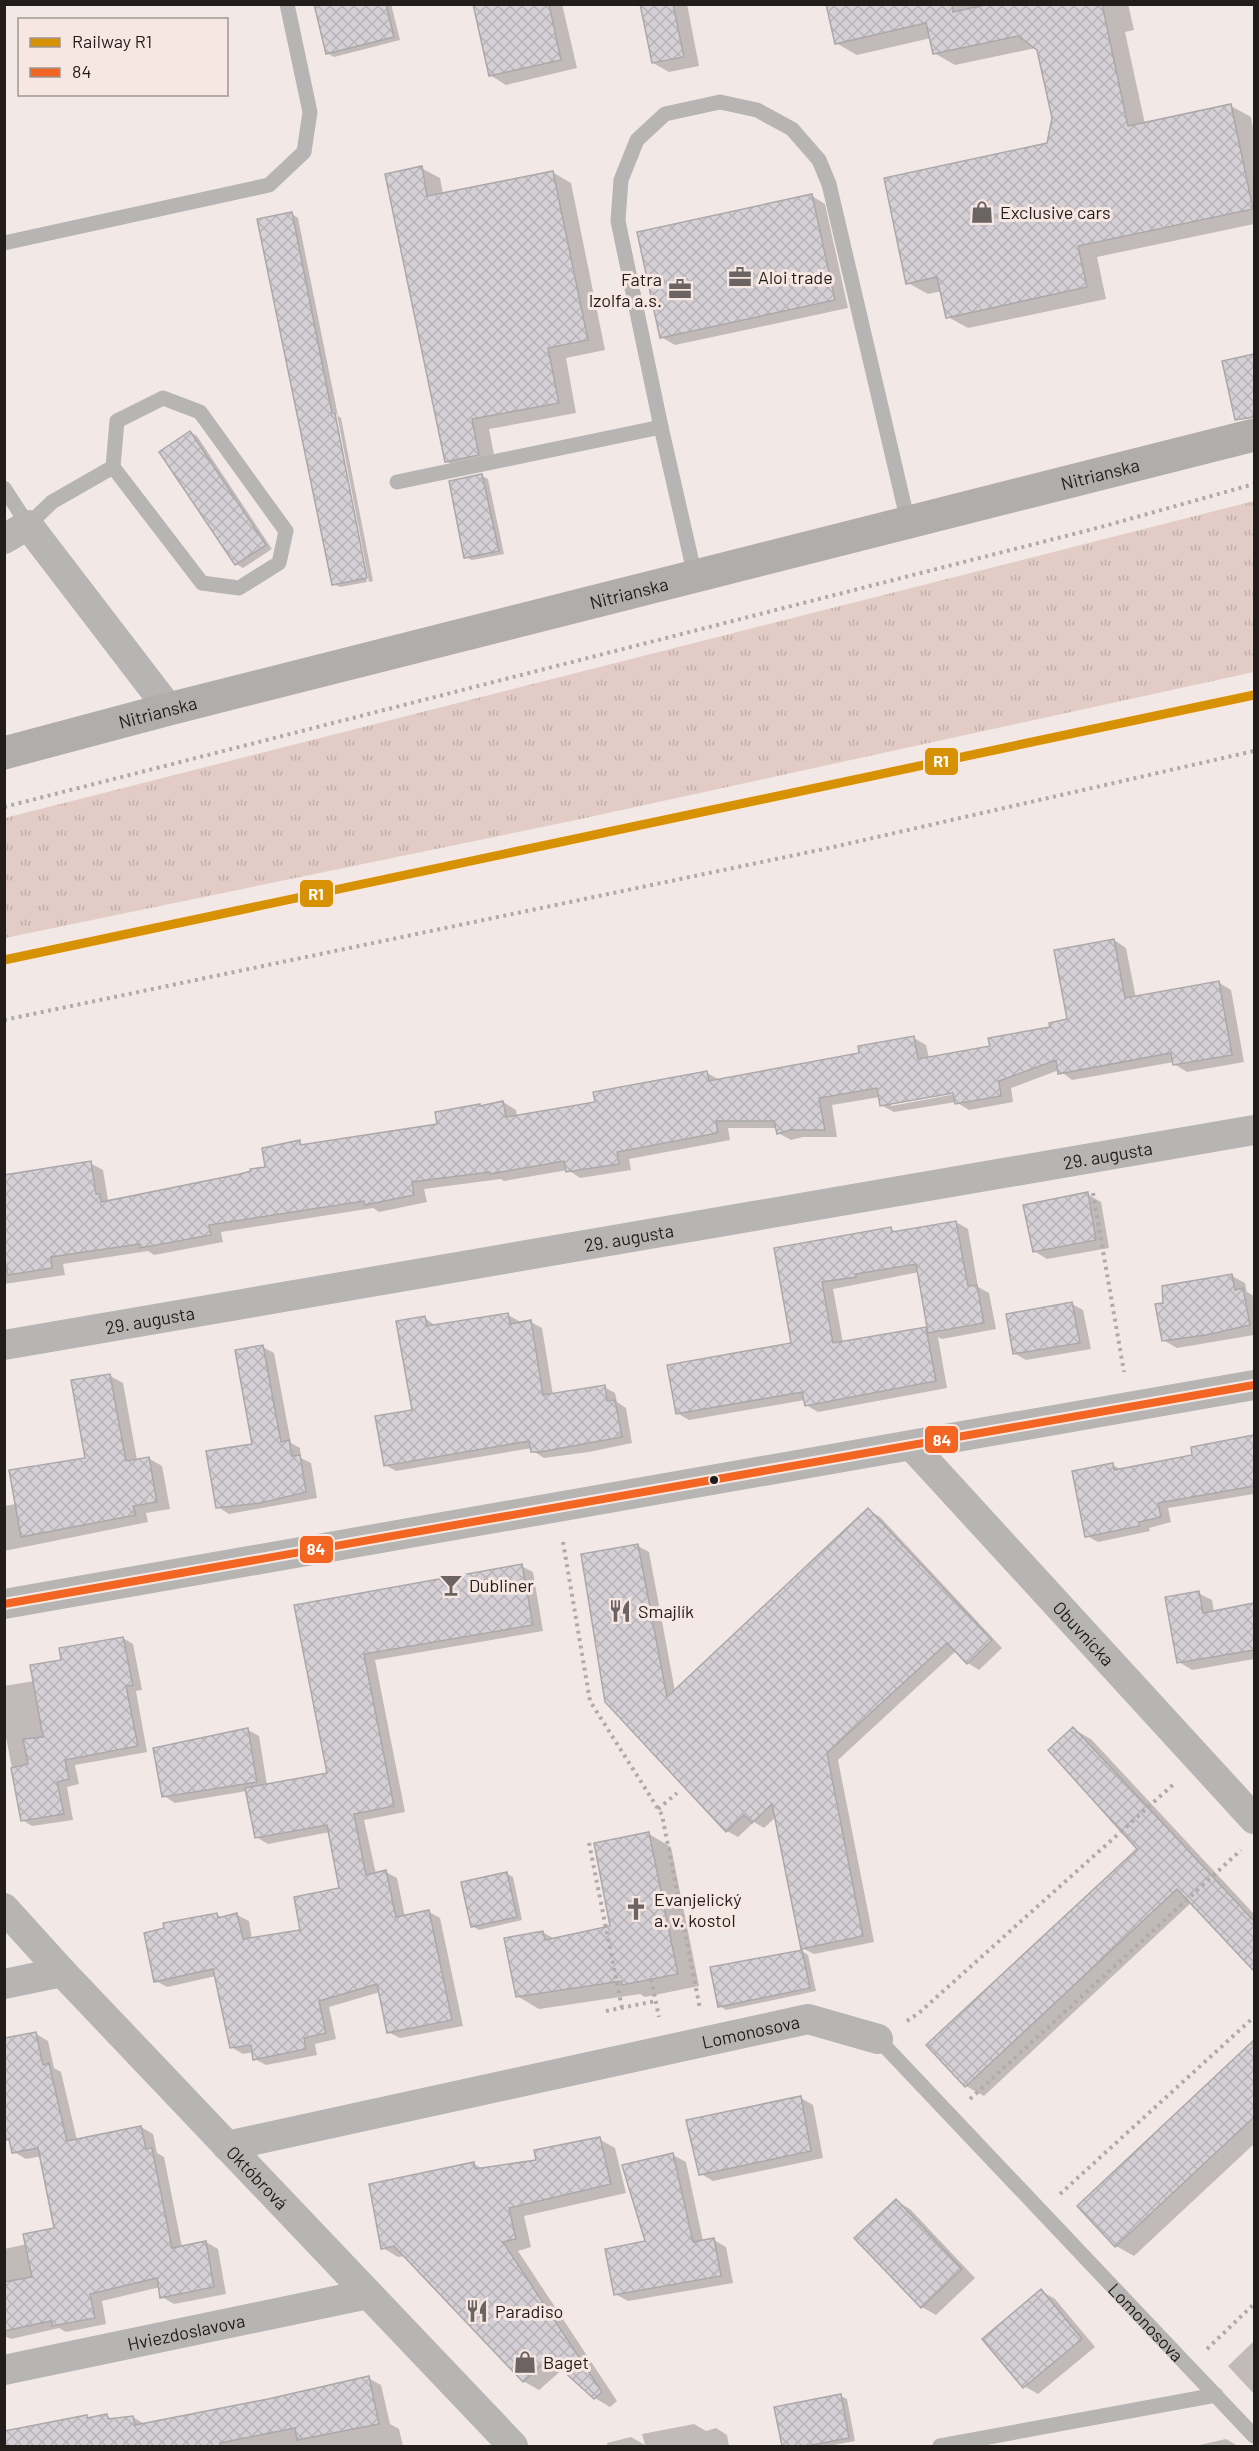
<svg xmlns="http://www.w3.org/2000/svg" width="1259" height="2451" font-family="Barlow,sans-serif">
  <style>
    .grass { fill: url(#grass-tufts) }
    .shadow { fill: #0003; fill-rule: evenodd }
    .building { fill: url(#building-cross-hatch); stroke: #aca8a9; stroke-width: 1.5 }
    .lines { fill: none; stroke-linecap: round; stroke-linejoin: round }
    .path { stroke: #afabab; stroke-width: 4; stroke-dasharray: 3 4.5; stroke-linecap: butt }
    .service { stroke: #b7b4b4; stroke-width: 15 }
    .minor { stroke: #b7b4b4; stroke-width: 30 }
    .primary { stroke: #b1adac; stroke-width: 33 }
    .bus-1-casing { stroke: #f6e7e2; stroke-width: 12 }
    .bus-1 { stroke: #f26522; stroke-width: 8 }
    .rail-1-casing { stroke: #f6e7e2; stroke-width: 14 }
    .rail-1 { stroke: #d79104; stroke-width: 9 }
    .bus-dot { fill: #221c1a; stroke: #f6e7e2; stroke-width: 2 }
    .labels { text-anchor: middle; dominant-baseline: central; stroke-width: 6; stroke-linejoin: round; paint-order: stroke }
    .poi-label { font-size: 18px; fill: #221c1a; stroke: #f6e7e2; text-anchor: start }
    .street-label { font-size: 18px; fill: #221c1a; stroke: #f6e7e2 }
    .line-badge { stroke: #f6e7e2; stroke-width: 2 }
    .badge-label { font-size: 16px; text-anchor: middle; font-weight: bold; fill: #fff }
  </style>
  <defs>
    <pattern id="grass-tufts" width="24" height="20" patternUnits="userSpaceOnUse" patternTransform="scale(1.5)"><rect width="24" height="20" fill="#e2ccc5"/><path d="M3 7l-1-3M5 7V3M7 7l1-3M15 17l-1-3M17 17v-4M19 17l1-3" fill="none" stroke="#c2afa9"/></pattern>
    <pattern id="building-cross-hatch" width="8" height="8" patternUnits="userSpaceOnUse" patternTransform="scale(1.5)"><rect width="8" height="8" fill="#d4d0d5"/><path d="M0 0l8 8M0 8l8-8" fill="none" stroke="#b6b2b6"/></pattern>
  </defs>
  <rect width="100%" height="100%" fill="#f2e9e7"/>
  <path class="grass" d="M1254,501V672L576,820L5,938V818Z"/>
  <path class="shadow" d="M320,4H391L400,40L334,57L327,53Z
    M474,4H562L577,68L506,85L490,75Z
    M641,4H687L699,66L669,72L653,63Z
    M827,4H1128L1134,30L1125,32L1145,124L1231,106L1251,117L1254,133V224L1097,257L1106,299L968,328L948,317L942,291L928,294L908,283L1048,144L1053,118L1038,50L1036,48L955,65L934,53L931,38L857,55L836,43Z
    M421,168L440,178L443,194L552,172L571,183L605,350L566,358L576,413L489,429L496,465L464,472L446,461Z
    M812,196L825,204L848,308L675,345L661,337Z
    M292,214L298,218L338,416L341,418L373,581L369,582L337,414L333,411L367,582L340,587L334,584Z
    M190,432L197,436L272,549L243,568L236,564L161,452Z
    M482,476L488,479L504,554L472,560L465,557Z
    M1114,940L1126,948L1136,998L1218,982L1231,990L1244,1062L1187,1072L1174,1064V1062L1072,1080L1059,1070L1011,1088L1013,1102L969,1110L956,1102L894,1112L881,1105L880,1097L832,1105L837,1137H803L791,1140L778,1133L777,1128H728L730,1140L629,1159L631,1170L580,1178L568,1170L504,1181L501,1179L424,1189L427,1202L379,1212L373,1208L221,1232L223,1242L154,1255L148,1251L63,1264L65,1275L4,1284V1177L90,1163L103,1170L108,1200L111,1202L241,1176L267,1168L299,1142L306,1146L439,1126L479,1105L482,1107L503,1102L516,1110L517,1117L597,1103L707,1073L720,1080L861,1054L914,1038L926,1045L929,1058L991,1047L1069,1020ZM960,1091L961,1093L891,1106V1102Z
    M1087,1194L1101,1202L1109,1248L1047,1259L1034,1251Z
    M956,1222L968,1229L978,1287L989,1293L996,1329L942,1339L938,1337L947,1388L818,1412L806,1405L805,1400L689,1420L677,1413L793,1345L775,1250L891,1229L898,1233ZM919,1272L930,1331L926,1329L843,1343L833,1289Z
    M1232,1276L1245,1283L1247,1292L1254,1296V1335L1177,1348L1163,1340L1164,1304Z
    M1072,1304L1083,1310L1091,1349L1026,1360L1014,1353Z
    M508,1315L519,1321L520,1324L531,1322L542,1328L553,1395L604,1387L615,1393L617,1402L626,1408L632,1443L589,1452L544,1458L533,1451L532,1448L396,1471L385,1465L414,1411L425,1318L436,1326Z
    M263,1347L274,1353L291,1443L300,1448L301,1458L311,1463L317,1498L229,1514L218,1507L254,1445Z
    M110,1376L123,1383L137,1460L148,1458L162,1466L170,1509L146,1513L148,1522L4,1551V1506L39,1500L87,1459Z
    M1254,1436V1494L1168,1508L1171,1522L1149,1528L1150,1531L1098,1542L1087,1536L1113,1465L1122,1470L1194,1456L1193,1448Z
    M868,1510L880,1517L1002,1648L979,1670L968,1663L956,1651L838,1760L874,1942L814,1954L802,1948L776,1817L764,1828L754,1822L738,1837L727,1831L607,1701L638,1546L649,1552L675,1691Z
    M521,1566L533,1572L543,1631L375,1660L405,1812L364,1820L376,1874L386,1872L397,1878L405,1917L429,1912L440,1918L463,2026L400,2038L388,2032L380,1992L329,2007L336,2039L315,2044L317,2055L266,2065L255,2059L254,2052L243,2054L231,2047L216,1976L167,1987L156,1981L216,1914L223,1918L237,1915L249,1921L252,1939L302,1931L341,1889L330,1832L268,1844L256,1837L247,1791L175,1803L164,1796L248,1730L259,1736L267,1785L328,1774L296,1606Z
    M1198,1593L1212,1600L1214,1612L1254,1605V1659L1192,1670L1179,1662Z
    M123,1638L133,1644L142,1690L136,1691L147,1752L75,1765L79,1784L67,1787L73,1820L32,1826L22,1820L4,1727V1686L34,1681L63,1661Z
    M1073,1729L1091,1739L1254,1914V1969L1192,1902L984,2096L966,2086L928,2046L1139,1849Z
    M649,1834L671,1847L699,1986L645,1997L640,1994L539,2009L517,1996L542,1932L555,1939L612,1927Z
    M507,1874L513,1877L522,1920L479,1930L472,1926Z
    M802,1951L808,1955L816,1991L726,2010L720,2006Z
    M36,2034L48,2041L54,2068L61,2072L77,2140L141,2127L153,2134L157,2153L164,2157L182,2247L206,2242L218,2249L226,2294L174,2304L162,2297L160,2287L102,2301L106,2324L66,2332L59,2328L11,2339L4,2336V2249L27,2244L56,2229L42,2156L26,2159L14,2152L11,2141L8,2139Z
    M1254,2042V2144L1134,2256L1116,2246L1079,2206Z
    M801,2098L813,2105L823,2158L713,2181L701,2174Z
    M599,2139L615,2148L626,2193L524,2216L531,2247L518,2251L617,2401L610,2407L595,2398L563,2369L539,2390L523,2381L405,2256L398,2257L383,2248L474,2164L483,2169L538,2162Z
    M673,2155L686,2162L703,2241L714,2240L726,2247L733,2283L628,2301L615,2294L647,2242Z
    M896,2201L910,2209L975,2278L936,2315L922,2307Z
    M1041,2291L1055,2299L1095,2347L1038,2394L1024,2386Z
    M1254,2341V2394L1228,2366Z
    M368,2378L381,2385L390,2424L399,2429L403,2446H4V2438L86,2416L91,2419L107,2416L114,2420L133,2417L146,2425Z
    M841,2396L847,2399L855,2441L829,2446H784L776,2408Z
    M694,2424L706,2431L716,2428L727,2435L729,2446H608L607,2443L631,2437L645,2445L642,2434Z
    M1226,2439L1238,2446H1195Z"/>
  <path class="building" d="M314,4H386L394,37L326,54Z
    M473,4H549L561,60L489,76Z
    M640,4H673L684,57L652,63Z
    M826,4H952L953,12L989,4H1102L1128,126L1231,104L1253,209L1078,246L1087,287L946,318L937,277L906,284L884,178L1047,143L1052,118L1037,50L1018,36L933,54L926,23L835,44Z
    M422,166L427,196L553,171L588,340L548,348L559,403L472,419L479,455L445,462L385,174Z
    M812,194L835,300L660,338L637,232Z
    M292,212L332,413H335L367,578L332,585L257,219Z
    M1254,354V417L1235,420L1222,361Z
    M190,431L266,545L235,565L159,452Z
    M482,474L499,551L464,558L449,481Z
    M1114,939L1125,998L1219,981L1232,1055L1173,1065L1171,1053L1058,1074L1056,1060L999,1081L1001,1096L955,1104L953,1093L880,1106L877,1088L819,1098L825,1130H790L777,1134L774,1121H716L718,1133L617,1152L619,1164L566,1172L564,1161L490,1174V1172L412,1182L414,1195L365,1205L364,1201L209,1225L211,1235L140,1248L139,1244L51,1257L52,1268L8,1275L4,1255V1175L91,1161L96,1194H100L101,1202L240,1174L251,1171L250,1169L265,1167L262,1148L300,1140V1145L437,1124L435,1112L480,1104V1106L503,1101L506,1117L595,1102L593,1092L707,1071L709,1081L859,1053L858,1046L914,1036L918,1059L990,1046L988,1038L1050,1027L1049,1023L1067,1019L1054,950Z
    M1088,1192L1096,1240L1033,1252L1023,1205Z
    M956,1221L968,1286L977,1285L984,1323L928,1333L916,1264L856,1274V1277L822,1282L833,1343L926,1327L936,1381L805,1406L802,1392L676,1414L667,1365L791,1343L774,1248L891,1227L892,1232Z
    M1232,1274L1235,1290L1243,1288L1250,1325L1206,1335L1162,1341L1155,1304L1163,1303L1162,1286Z
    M1072,1302L1080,1343L1013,1354L1006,1314Z
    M508,1313L510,1324L531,1320L543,1395L605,1385L607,1401L615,1400L622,1437L540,1452H531L529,1441L384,1466L375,1416L412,1410L396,1321L425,1316L427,1326Z
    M263,1345L281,1442L289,1440L292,1456L300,1455L306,1492L261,1503L216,1508L206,1451L252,1444L235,1350Z
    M110,1374L126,1461L149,1457L157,1502L133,1506L136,1515L21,1537L9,1470L85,1458L71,1380Z
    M1254,1435V1486L1158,1503L1161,1517L1139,1522V1526L1085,1537L1072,1471L1113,1463L1114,1470L1192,1455L1191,1447Z
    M868,1508L992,1640L967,1664L947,1643L827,1753L863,1936L801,1949L772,1804L752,1823L744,1815L726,1832L605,1702L581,1554L638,1544L667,1697Z
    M522,1564L533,1625L364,1654L394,1806L354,1814L366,1875L386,1870L396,1917L429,1910L452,2020L387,2033L377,1984L319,2001L326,2033L304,2038L306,2049L253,2060L251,2045L230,2048L213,1969L154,1982L144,1933L164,1928L163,1923L217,1913L218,1918L237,1913L243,1939L300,1930L294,1897L339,1888L327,1825L255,1838L245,1788L327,1773L294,1605Z
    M1199,1591L1203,1613L1254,1603V1650L1177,1663L1165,1597Z
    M123,1637L133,1685L126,1686L138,1746L65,1760L69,1779L57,1782L64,1814L21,1821L11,1768L28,1764L23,1739L43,1737L30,1665L61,1660L59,1648Z
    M1073,1727L1254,1921V1971L1177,1889L965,2087L926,2045L1137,1849L1048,1750Z
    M248,1728L257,1782L162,1797L153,1748Z
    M649,1832L678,1974L622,1985L621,1981L516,1997L504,1938L543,1931L545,1940L610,1926L594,1843Z
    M507,1872L517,1917L471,1927L461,1882Z
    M802,1950L810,1988L718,2007L710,1967Z
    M36,2032L43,2065L49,2063L67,2141L141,2126L146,2149L152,2148L172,2248L206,2241L214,2287L160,2298L157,2278L90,2294L95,2318L52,2326L51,2321L4,2331V2282L32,2277L23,2234L54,2228L38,2148L12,2153L9,2139L6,2140L4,2121V2038Z
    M1254,2040V2117L1115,2247L1077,2206Z
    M801,2096L811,2151L699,2175L686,2120Z
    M600,2137L611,2184L509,2208L516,2239L503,2242L602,2392L594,2399L549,2358L523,2382L394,2246L381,2249L369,2184L474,2162L475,2169L536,2160L534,2150Z
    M673,2153L693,2242L714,2238L721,2276L614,2295L605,2249L645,2241L622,2165Z
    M896,2199L962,2269L921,2308L854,2238Z
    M1041,2289L1082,2339L1023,2388L982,2339Z
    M369,2376L379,2424L297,2440L295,2428L220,2443L221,2446H4V2431L87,2415V2418L107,2414L108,2419L133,2416L135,2425L268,2399Z
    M841,2394L849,2438L807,2446H782L774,2407Z"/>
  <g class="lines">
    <path class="path" d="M4,807L1101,527L1254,484
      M4,1020L829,848L1254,751
      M1093,1193L1124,1372
      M563,1542L590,1701L662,1815L700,2009
      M658,1809L677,1793
      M589,1843L622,2008
      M651,1979L659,2017
      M606,2011L656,2001
      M907,2021L920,2012L1175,1783
      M970,2099L1241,1850
      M1060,2194L1254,2017
      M1207,2349L1254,2304"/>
    <g class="service">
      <path d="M4,243L269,185L304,152L310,112L287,4"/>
      <path d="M163,398L200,412L286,531L279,563L239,588L202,583L113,467L117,421Z"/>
      <path d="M397,482L661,427"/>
      <path d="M4,488L28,525L52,502L113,467"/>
      <path d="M695,576L661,427L618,221L621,180L637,140L665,114L720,102L757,110L792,129L819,160L829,184L908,522"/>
      <path id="s1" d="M878,2039L1254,2436"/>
      <path d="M940,2446L1216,2395"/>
    </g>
    <g class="minor">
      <path d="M4,539L28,525L169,709"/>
      <path id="s2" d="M4,1345L1254,1130"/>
      <path id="s3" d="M912,1446L1254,1819"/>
      <path d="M4,1604L1254,1385"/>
      <path id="s4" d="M4,1908L62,1972L513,2446"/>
      <path d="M4,1984L62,1972"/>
      <path id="s5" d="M227,2146L808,2019L878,2039"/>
      <path id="s6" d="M4,2370L368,2294"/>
    </g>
    <path class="primary" id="s7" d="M4,753L169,709L1254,435"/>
    <g class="bus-1-casing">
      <path id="bus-1" d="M4,1604L1254,1385"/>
    </g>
    <use href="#bus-1" class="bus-1"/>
    <g class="rail-1-casing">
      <path id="rail-1" d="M4,960L1254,695"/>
    </g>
    <use href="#rail-1" class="rail-1"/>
  </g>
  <defs>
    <g id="shop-bare" transform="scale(1.8)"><path d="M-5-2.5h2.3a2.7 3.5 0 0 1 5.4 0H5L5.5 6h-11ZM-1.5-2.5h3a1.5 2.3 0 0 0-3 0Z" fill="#6b6462" stroke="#f6e7e2" stroke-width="2.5" paint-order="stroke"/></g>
    <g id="office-bare" transform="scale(1.8)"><path d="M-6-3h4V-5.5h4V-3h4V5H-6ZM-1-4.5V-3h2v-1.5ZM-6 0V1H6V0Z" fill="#6b6462" stroke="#f6e7e2" stroke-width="2.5" paint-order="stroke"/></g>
    <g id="bar-bare" transform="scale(1.8)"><path d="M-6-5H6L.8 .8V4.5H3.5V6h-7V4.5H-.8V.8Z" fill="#6b6462" stroke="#f6e7e2" stroke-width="2.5" paint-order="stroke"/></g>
    <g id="restaurant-bare" transform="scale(1.8)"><path d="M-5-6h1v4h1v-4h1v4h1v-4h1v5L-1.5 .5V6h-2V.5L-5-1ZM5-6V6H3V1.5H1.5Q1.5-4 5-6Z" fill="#6b6462" stroke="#f6e7e2" stroke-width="2.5" paint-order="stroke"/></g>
    <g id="church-bare" transform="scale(1.8)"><path d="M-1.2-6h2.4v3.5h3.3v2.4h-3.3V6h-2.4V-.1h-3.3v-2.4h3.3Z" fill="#6b6462" stroke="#f6e7e2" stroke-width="2.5" paint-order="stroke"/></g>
  </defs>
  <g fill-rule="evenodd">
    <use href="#shop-bare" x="982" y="212"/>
    <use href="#office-bare" x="740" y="277"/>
    <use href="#office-bare" x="680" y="289"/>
    <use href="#bar-bare" x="451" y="1585"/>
    <use href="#restaurant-bare" x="620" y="1611"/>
    <use href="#church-bare" x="636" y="1909"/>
    <use href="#restaurant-bare" x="477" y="2311"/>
    <use href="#shop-bare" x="525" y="2362"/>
  </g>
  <circle class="bus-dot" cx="714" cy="1480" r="5"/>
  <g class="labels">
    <g class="poi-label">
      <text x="1000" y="212">Exclusive cars</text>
      <text x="758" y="277">Aloi trade</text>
      <text x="662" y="279" text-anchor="end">Fatra<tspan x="662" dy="21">Izolfa a.s.</tspan></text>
      <text x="469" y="1585">Dubliner</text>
      <text x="638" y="1611">Smajlík</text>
      <text x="654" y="1899">Evanjelický<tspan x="654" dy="21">a. v. kostol</tspan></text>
      <text x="495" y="2311">Paradiso</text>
      <text x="543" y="2362">Baget</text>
    </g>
    <g class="street-label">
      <text stroke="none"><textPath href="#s7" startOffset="1131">Nitrianska</textPath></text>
      <text stroke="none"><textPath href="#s7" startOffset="645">Nitrianska</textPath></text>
      <text stroke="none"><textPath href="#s7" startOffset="159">Nitrianska</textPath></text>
      <text stroke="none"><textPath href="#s2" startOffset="1120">29. augusta</textPath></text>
      <text stroke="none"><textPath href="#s2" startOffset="634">29. augusta</textPath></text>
      <text stroke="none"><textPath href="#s2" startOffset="148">29. augusta</textPath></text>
      <text stroke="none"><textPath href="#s3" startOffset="254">Obuvnícka</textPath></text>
      <text stroke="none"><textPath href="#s5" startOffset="536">Lomonosova</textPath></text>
      <text stroke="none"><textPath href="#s4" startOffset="370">Októbrová</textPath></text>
      <text stroke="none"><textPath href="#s1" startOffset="390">Lomonosova</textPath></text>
      <text stroke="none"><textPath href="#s6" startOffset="186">Hviezdoslavova</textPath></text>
    </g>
  </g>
  <g class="line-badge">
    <rect x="924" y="747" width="35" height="29" rx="6" fill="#d79104"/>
    <rect x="299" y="879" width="35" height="29" rx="6" fill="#d79104"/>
    <rect x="924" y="1425" width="35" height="29" rx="6" fill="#f26522"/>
    <rect x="299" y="1535" width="35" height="29" rx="6" fill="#f26522"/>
  </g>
  <g class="badge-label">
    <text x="941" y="767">R1</text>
    <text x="316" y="900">R1</text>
    <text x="942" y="1446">84</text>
    <text x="316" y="1555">84</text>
  </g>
  <rect width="1259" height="2451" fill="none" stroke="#221c1a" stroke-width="12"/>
  <rect x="18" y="18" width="210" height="78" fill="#f6e7e2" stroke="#a19692" stroke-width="1.5"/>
  <rect x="30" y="38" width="30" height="9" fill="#d79104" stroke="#a19692" stroke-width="1.5"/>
  <text x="72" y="48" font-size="18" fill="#221c1a">Railway R1</text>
  <rect x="30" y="68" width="30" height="9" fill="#f26522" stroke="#a19692" stroke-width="1.5"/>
  <text x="72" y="78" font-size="18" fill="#221c1a">84</text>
</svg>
